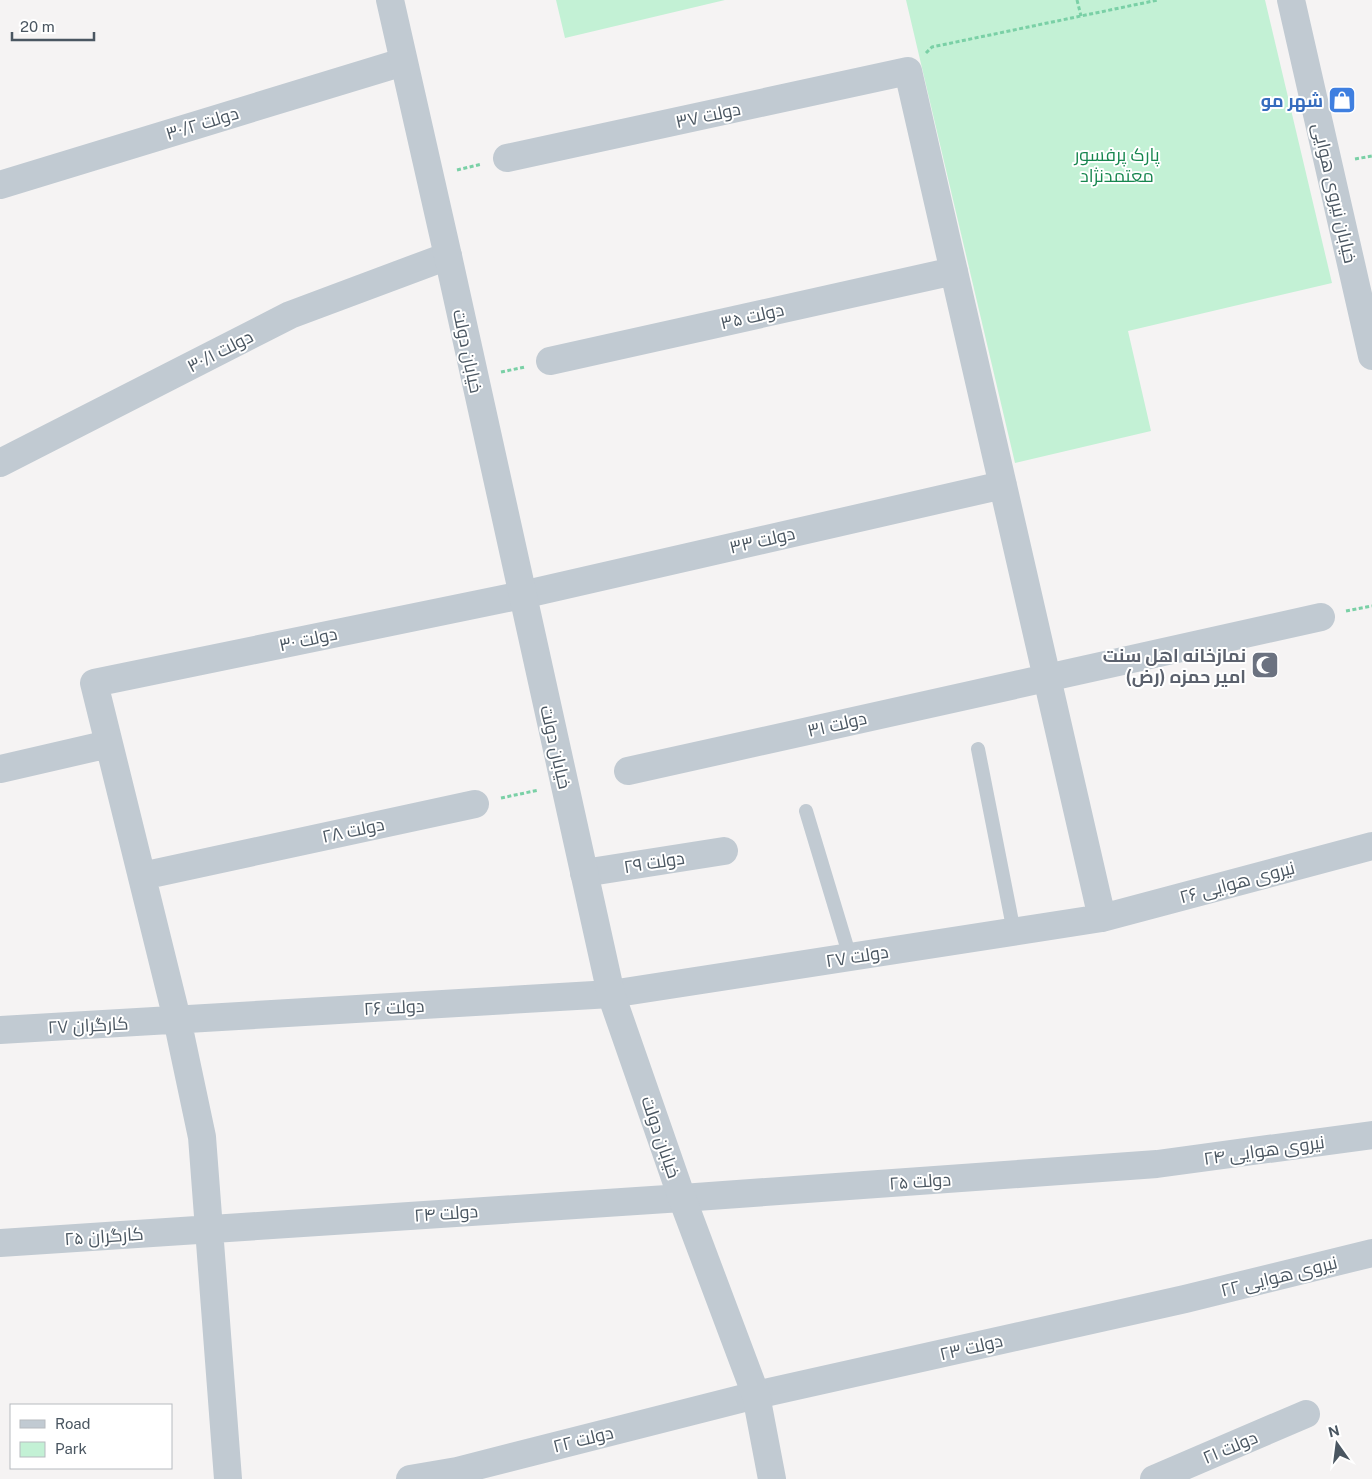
<svg xmlns="http://www.w3.org/2000/svg" width="1372" height="1479" font-family="'Public Sans',Cairo,sans-serif">
  <style>
    .green { fill: #c3f1d5 }
    .lines { fill: none; stroke-linecap: round; stroke-linejoin: round }
    .path { stroke: #7ad0a6; stroke-width: 3; stroke-dasharray: 4 2.5; stroke-linecap: butt }
    .service { stroke: #c1cad2; stroke-width: 14 }
    .minor { stroke: #c1cad2; stroke-width: 28 }
    .tertiary { stroke: #c1cad2; stroke-width: 28 }
    .labels { text-anchor: middle; dominant-baseline: central; stroke-width: 4; stroke-linejoin: round; paint-order: stroke }
    .shop-label { font-size: 18px; font-weight: bold; fill: #366cbe; stroke: #fff; text-anchor: end }
    .street-label { font-size: 18px; fill: #4a5661; stroke: #fff }
    .park-label { font-size: 18px; fill: #17864f; stroke: #fff }
    .worship-label { font-size: 18px; font-weight: bold; fill: #5b616d; stroke: #fff; text-anchor: end }
  </style>
  <rect width="100%" height="100%" fill="#f5f3f3"/>
  <path class="green" d="M556,0H725L565,38Z
    M906,0H1265L1332,283L1128,331L1151,431L1015,463Z"/>
  <g class="lines">
    <path class="path" d="M1077,0L1081,16
      M926,53L932,47L1158,0
      M1355,159L1372,156
      M457,170L482,164
      M501,372L525,367
      M1346,611L1372,606
      M501,798L539,790"/>
    <path class="service" d="M978,749L1014,932
      M806,811L850,957"/>
    <path class="minor" d="M1291,0L1372,356
      M507,158L908,71L1102,918
      M0,185L403,62
      M550,361L954,271
      M0,463L290,315L448,256
      M0,769L109,744
      M628,771L1321,617
      M584,873L724,851
      M142,876L475,804
      M0,1030L611,994L1102,918L1372,846
      M0,1243L682,1198L1157,1164L1372,1135
      M228,1479L202,1137L177,1019L94,683L522,595L1003,485
      M410,1479L457,1471L756,1395L1185,1299L1372,1253
      M1154,1479L1306,1414"/>
    <path class="tertiary" d="M390,0L448,256L611,994L682,1198L756,1395L772,1479"/>
  </g>
  <defs>
    <g id="shop-square" transform="scale(1.4375)"><rect x="-9" y="-9" width="18" height="18" rx="4" fill="#3f7fe0" stroke="#fff"/><path d="M-5-2.5h2.3a2.7 3.5 0 0 1 5.4 0H5L5.5 6h-11ZM-1.5-2.5h3a1.5 2.3 0 0 0-3 0Z" fill="#fff"/></g>
    <g id="mosque-square" transform="scale(1.4375)"><rect x="-9" y="-9" width="18" height="18" rx="4" fill="#6b7280" stroke="#fff"/><path d="M3.5-4.9A6 6 0 1 0 3.5 4.9A5 5 0 1 1 3.5-4.9Z" fill="#fff"/></g>
  </defs>
  <g fill-rule="evenodd">
    <use href="#shop-square" x="1342" y="100"/>
    <use href="#mosque-square" x="1265" y="665"/>
  </g>
  <g class="labels">
    <g class="shop-label">
      <text x="1323" y="100">شهر مو</text>
    </g>
    <g class="street-label">
      <text transform="translate(708 115) rotate(-12)">دولت ۳۷</text>
      <text transform="translate(202 123) rotate(-17)">دولت ۳۰/۲</text>
      <text transform="translate(1335 193) rotate(77)">خیابان نیروی هوایی</text>
      <text transform="translate(752 316) rotate(-13)">دولت ۳۵</text>
      <text transform="translate(220 351) rotate(-27)">دولت ۳۰/۱</text>
      <text transform="translate(468 351) rotate(78)">خیابان دولت</text>
      <text transform="translate(762 540) rotate(-13)">دولت ۳۳</text>
      <text transform="translate(308 639) rotate(-12)">دولت ۳۰</text>
      <text transform="translate(837 724) rotate(-13)">دولت ۳۱</text>
      <text transform="translate(556 747) rotate(77)">خیابان دولت</text>
      <text transform="translate(353 830) rotate(-12)">دولت ۲۸</text>
      <text transform="translate(654 862) rotate(-9)">دولت ۲۹</text>
      <text transform="translate(1237 882) rotate(-15)">نیروی هوایی ۲۶</text>
      <text transform="translate(857 956) rotate(-9)">دولت ۲۷</text>
      <text transform="translate(394 1007) rotate(-3)">دولت ۲۶</text>
      <text transform="translate(88 1025) rotate(-3)">کارگران ۲۷</text>
      <text transform="translate(661 1137) rotate(71)">خیابان دولت</text>
      <text transform="translate(1264 1150) rotate(-8)">نیروی هوایی ۲۴</text>
      <text transform="translate(920 1181) rotate(-4)">دولت ۲۵</text>
      <text transform="translate(446 1213) rotate(-4)">دولت ۲۴</text>
      <text transform="translate(104 1236) rotate(-4)">کارگران ۲۵</text>
      <text transform="translate(1279 1276) rotate(-14)">نیروی هوایی ۲۲</text>
      <text transform="translate(971 1347) rotate(-13)">دولت ۲۳</text>
      <text transform="translate(583 1439) rotate(-14)">دولت ۲۲</text>
      <text transform="translate(1230 1447) rotate(-23)">دولت ۲۱</text>
    </g>
    <g class="park-label">
      <text x="1117" y="154">پارک پرفسور<tspan x="1117" dy="21">معتمدنژاد</tspan></text>
    </g>
    <g class="worship-label">
      <text x="1246" y="655">نمازخانه اهل سنت<tspan x="1246" dy="21">امیر حمزه (رض)</tspan></text>
    </g>
  </g>
  <rect x="10" y="1404" width="162" height="65" fill="#ffffff" stroke="#b7bbc0"/>
  <rect x="20" y="1420" width="25" height="8" fill="#c1cad2" stroke="#b7bbc0"/>
  <text x="55" y="1429" font-size="15" fill="#4a5661">Road</text>
  <rect x="20" y="1442" width="25" height="15" fill="#c3f1d5" stroke="#b7bbc0"/>
  <text x="55" y="1454" font-size="15" fill="#4a5661">Park</text>
  <g transform="translate(1337 1444) rotate(346)" stroke="#ffffff" stroke-width="4" paint-order="stroke">
  <path d="M0-4L9 19L0 12L-9 19Z" fill="#4a5661"/>
  <text y="-8" font-size="14" font-weight="bold" text-anchor="middle" fill="#4a5661">N</text>
  </g>
  <path d="M12 32v8h82v-8" fill="none" stroke="#4a5661" stroke-width="2.5"/>
  <text x="20" y="32" font-size="15" fill="#4a5661" stroke="#ffffff" stroke-width="4" paint-order="stroke">20 m</text>
</svg>
